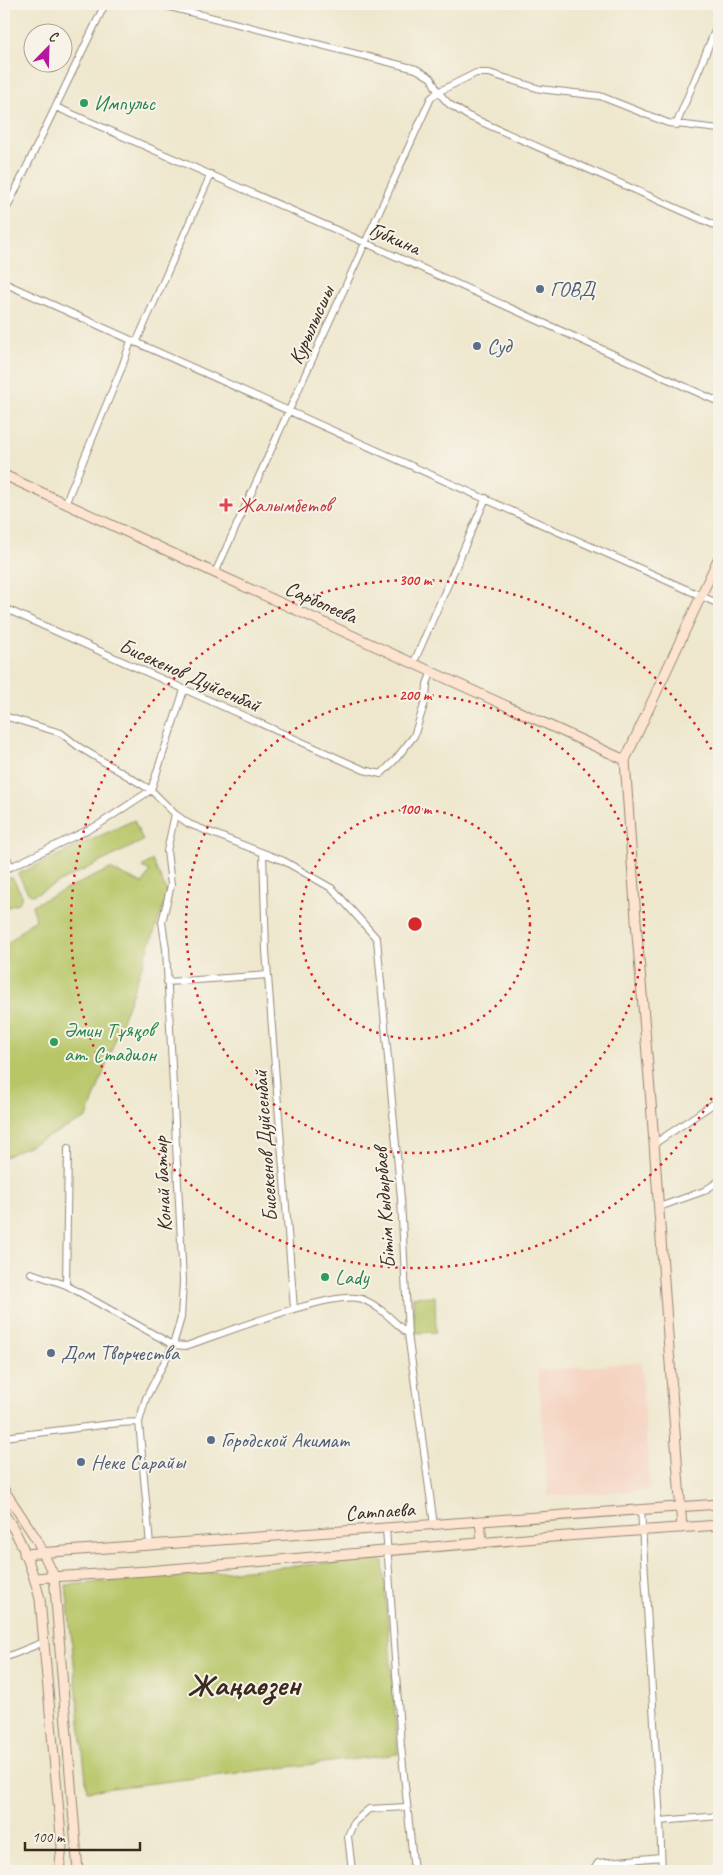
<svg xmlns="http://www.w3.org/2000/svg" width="723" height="1875" font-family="Caveat,sans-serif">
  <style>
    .built { fill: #f5d3c1 }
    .green { fill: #b8c668; stroke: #7a7843 }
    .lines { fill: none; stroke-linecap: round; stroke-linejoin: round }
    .street-casing { stroke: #948876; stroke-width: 8 }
    .secondary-casing { stroke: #948876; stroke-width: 11 }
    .street { stroke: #fff; stroke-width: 6 }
    .secondary { stroke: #fde4d0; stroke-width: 9 }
    .ring { fill: none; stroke: #d62828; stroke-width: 2.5; stroke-dasharray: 2.5 5 }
    .leisure-dot { fill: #2e9e5b; stroke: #f7f3e8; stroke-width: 2 }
    .service-dot { fill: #5c6f8a; stroke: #f7f3e8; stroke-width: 2 }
    .health-dot { fill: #e0444e; stroke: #f7f3e8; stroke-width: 2 }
    .labels { text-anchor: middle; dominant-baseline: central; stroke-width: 4; stroke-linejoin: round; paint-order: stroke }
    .leisure-label { font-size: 21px; fill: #27864d; stroke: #f7f3e8; text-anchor: start }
    .street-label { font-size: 21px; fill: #3b2a1e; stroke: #f7f3e8 }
    .service-label { font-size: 21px; fill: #4e5e75; stroke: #f7f3e8; text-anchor: start }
    .health-label { font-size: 21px; fill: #be3a42; stroke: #f7f3e8; text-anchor: start }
    .town-label { font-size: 31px; font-weight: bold; fill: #3b2a1e; stroke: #f7f3e8 }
    .centre { fill: #d62828; stroke: #f7f3e8; stroke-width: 2.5 }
    .ring-label { font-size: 15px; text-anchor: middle; font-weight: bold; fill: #d62828; stroke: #f7f3e8; stroke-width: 4; stroke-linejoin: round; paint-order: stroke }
  </style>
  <rect width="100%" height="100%" fill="#f7f3e8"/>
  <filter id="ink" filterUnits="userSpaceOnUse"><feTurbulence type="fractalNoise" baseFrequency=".02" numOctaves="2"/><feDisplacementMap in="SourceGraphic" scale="10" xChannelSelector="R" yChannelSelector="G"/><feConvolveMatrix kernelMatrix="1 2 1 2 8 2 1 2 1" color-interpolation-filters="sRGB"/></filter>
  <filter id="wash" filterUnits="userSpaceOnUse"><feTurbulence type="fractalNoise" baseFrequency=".0096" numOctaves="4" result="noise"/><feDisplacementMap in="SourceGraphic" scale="20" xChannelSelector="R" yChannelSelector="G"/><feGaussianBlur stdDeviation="1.12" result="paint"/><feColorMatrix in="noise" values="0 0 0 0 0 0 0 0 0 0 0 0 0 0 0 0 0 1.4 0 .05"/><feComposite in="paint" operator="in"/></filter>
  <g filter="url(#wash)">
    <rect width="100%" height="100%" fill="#eee7cd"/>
    <path class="built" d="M641,1362L650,1490L548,1496L538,1371Z"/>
    <path class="green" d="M134,820L143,841L33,895L28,893L18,874Z
      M152,860L168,894L87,1118L5,1157L4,947L29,924L36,920L32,905L110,869L143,884L150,871L142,867Z
      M12,877L22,895L20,902L4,909V881Z
      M435,1296L436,1332L414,1333L413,1297Z
      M378,1559L383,1562L398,1754L87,1791L66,1585Z"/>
  </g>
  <g filter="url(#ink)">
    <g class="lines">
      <g class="street-casing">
        <path id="street" d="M158,4L416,69L431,78L438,92L449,104L468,116L719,227
          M56,107L366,243L719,402
          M676,125L719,21
          M4,214L105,4
          M4,283L719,604
          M136,343L211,174
          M66,502L122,367L131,341
          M215,573L431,98L438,92L476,73H489L540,89L600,96L668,123L719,129
          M4,608L364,770L381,774L395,760L414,736L426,699L427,684L432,671
          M414,662L486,498
          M4,716L61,733L79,747L151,790L175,814L189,824L284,861L333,889L377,939L401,1199L408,1334L434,1525
          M4,852L11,867
          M263,853L266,951L294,1309
          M4,870L98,825L151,790L184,690
          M167,982L268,975
          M654,1144L719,1100
          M659,1207L704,1191L719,1181
          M31,1273L66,1285L173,1345L186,1346C219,1335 334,1289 362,1299C380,1306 394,1322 408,1334
          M66,1285L68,1148
          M4,1437L119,1423L139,1422
          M641,1509L660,1821L662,1871
          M386,1528L401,1746L414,1871
          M150,1545L139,1422L146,1398L173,1345L181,1318L183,1281L166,949L162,922L171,885L167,851L175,814
          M4,1658L44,1642
          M660,1821L719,1816
          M352,1871L348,1836L354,1822L369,1809L407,1807
          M593,1871L598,1863L661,1857"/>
      </g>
      <g class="secondary-casing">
        <path id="secondary" d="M4,475L215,573L625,760
          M4,1490L37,1540L54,1576L78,1871
          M4,1514C21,1537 33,1572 40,1599L62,1847L59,1871
          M480,1521L482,1543
          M682,1528L651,1102L637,934L625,760L719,557
          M24,1554L719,1504
          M34,1578L147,1571L538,1538L719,1525"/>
      </g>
      <use href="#street" class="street"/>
      <use href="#secondary" class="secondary"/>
    </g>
  </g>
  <g class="ring">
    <circle cx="415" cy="924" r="115"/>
    <circle cx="415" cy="924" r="229"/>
    <path d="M719 1085A344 344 0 1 1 719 763"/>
  </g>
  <g class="leisure-dot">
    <circle cx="84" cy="103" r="5"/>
    <circle cx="54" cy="1042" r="5"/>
    <circle cx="325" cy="1277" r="5"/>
  </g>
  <g class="service-dot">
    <circle cx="540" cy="289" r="5"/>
    <circle cx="477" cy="346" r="5"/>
    <circle cx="51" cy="1353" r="5"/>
    <circle cx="211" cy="1440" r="5"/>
    <circle cx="81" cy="1462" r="5"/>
  </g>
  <path class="health-dot" d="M223.5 497.5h5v5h5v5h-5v5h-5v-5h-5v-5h5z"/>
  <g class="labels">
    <g class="leisure-label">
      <text x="94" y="103">Импульс</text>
      <text x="64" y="1030">Әмин Тұяқов<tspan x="64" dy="24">ат. Стадион</tspan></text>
      <text x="335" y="1277">Lady</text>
    </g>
    <g class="street-label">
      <text transform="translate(395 238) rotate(24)">Губкина</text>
      <text transform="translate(311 325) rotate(-66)">Курылысшы</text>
      <text transform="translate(321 602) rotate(24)">Сарбопеева</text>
      <text transform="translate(190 675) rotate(24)">Бисекенов Дуйсенбай</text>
      <text transform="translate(265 1146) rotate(-94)">Бисекенов Дуйсенбай</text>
      <text transform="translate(162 1184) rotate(-93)">Конай батыр</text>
      <text transform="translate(384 1208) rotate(-94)">Бiтiм Кыдырбаев</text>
      <text transform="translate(380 1511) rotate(-4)">Сатпаева</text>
    </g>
    <g class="service-label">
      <text x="550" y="289">ГОВД</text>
      <text x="487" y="346">Суд</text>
      <text x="61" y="1353">Дом Творчества</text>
      <text x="221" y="1440">Городской Акимат</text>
      <text x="91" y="1462">Неке Сарайы</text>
    </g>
    <g class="health-label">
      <text x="237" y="505">Жалымбетов</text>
    </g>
    <g class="town-label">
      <text x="244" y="1684">Жаңаөзен</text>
    </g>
  </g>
  <circle cx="415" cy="924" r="8" class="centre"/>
  <g class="ring-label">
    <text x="415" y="585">300 m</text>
    <text x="415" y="700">200 m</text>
    <text x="415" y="814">100 m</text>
  </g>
  <rect width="723" height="1875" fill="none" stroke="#f7f3e8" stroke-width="20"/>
  <g transform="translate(48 48) rotate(23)"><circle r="24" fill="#f7f3e8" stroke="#aca397"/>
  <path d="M0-4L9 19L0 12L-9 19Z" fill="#b5179e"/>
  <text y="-8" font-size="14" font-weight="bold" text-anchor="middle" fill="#3b2a1e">С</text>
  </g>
  <path d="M25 1842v8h115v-8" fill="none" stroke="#3b2a1e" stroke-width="2.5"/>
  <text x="32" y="1842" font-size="15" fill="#3b2a1e" stroke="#f7f3e8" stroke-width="4" paint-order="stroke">100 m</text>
</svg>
